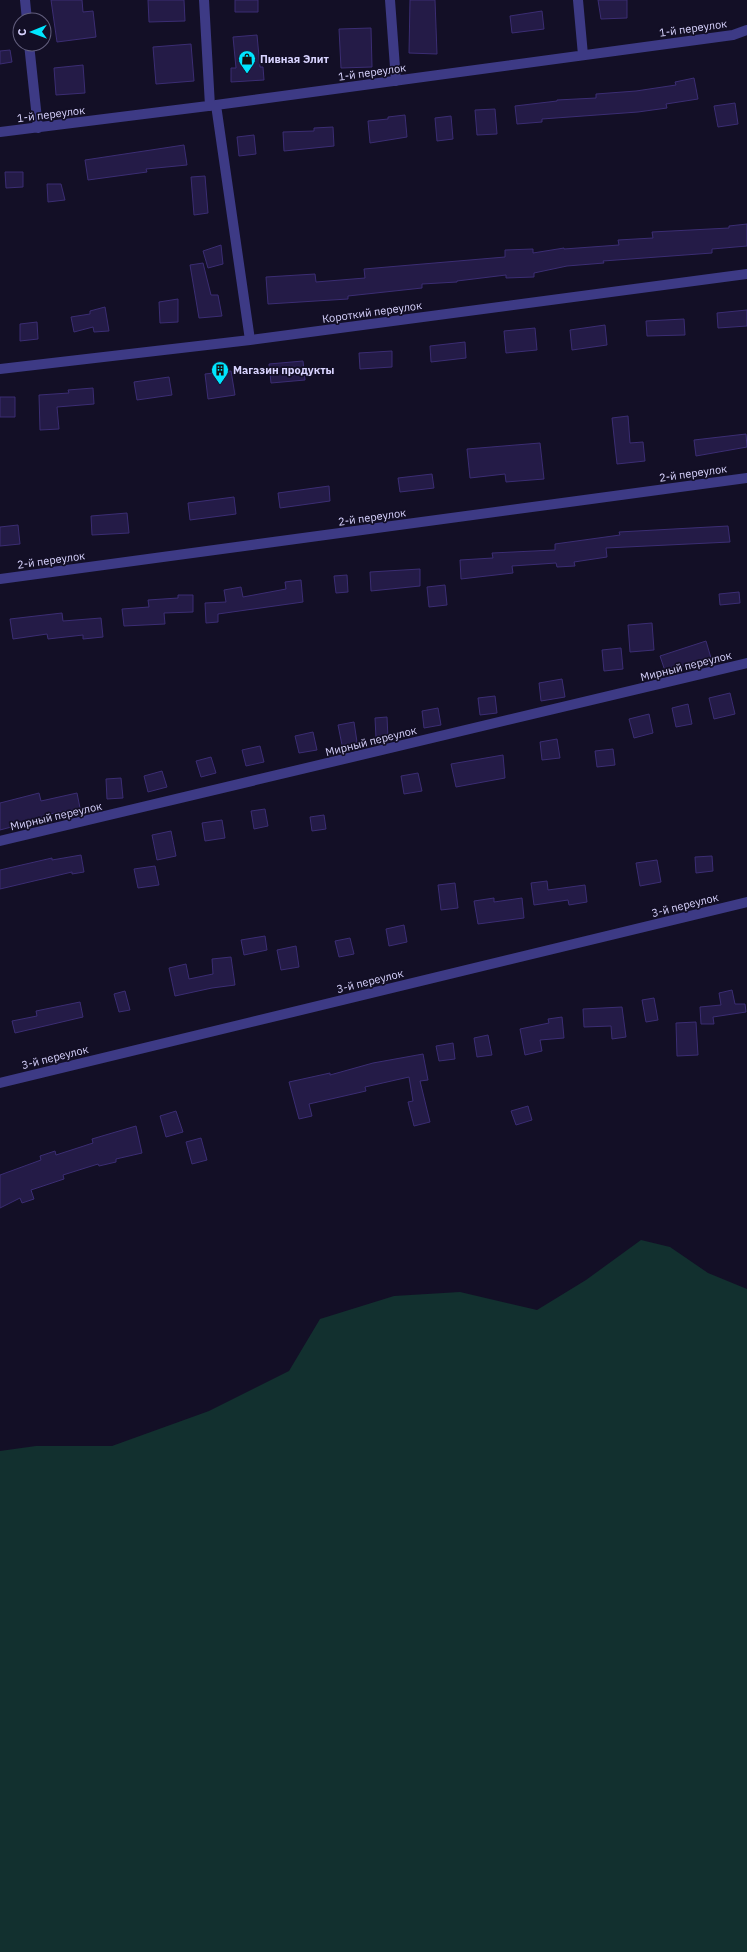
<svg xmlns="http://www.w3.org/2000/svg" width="747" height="1952" font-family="'IBM Plex Sans',sans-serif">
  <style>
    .green { fill: #12302f }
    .building { fill: #241b47; stroke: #3b2d73 }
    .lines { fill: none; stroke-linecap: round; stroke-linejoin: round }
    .minor { stroke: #3d3a85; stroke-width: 10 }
    .labels { text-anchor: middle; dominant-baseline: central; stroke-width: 3.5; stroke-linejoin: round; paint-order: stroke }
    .street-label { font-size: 11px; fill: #d9d4ff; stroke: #130f26 }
    .poi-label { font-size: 11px; font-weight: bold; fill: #d9d4ff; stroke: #130f26; text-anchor: start }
  </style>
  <rect width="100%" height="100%" fill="#130f26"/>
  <path class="green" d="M641,1240L670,1247L708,1273L747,1289V1952H0V1451L36,1446H112L209,1411L289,1371L320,1319L394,1296L460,1292L537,1310L586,1280Z"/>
  <path class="building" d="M51,0H82L83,12L93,11L96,37L57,42Z
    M148,0H184L185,21L149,22Z
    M235,0H258V12H235Z
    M410,0H435L437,54L409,53Z
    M598,0H627V18L601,19Z
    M542,11L544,29L512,33L510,16Z
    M371,28L372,67L341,68L339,29Z
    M257,35L260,67H263L264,80L231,82V68H236L233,37Z
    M191,44L194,81L156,84L153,47Z
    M10,50L12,62L0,64V51Z
    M83,65L85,93L56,95L54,68Z
    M694,78L698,99L666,104L667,108L638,112L542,119V122L517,124L515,106L557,101V100L596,98V94L636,91L676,85L675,82Z
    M735,103L738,124L718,127L714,106Z
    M495,109L497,134L477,135L475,110Z
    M405,115L407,137L370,143L368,121L388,119V117Z
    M451,116L453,139L437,141L435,118Z
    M333,127L334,146L284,151L283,132L314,131V128Z
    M254,135L256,154L239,156L237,137Z
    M184,145L187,165L146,169L147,172L88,180L85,160Z
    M5,172H23V187L6,188Z
    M205,176L208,213L194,215L191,177Z
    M47,184H61L65,200L48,202Z
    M747,224V246L712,249V253L603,261L604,263L567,266L534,273V277L506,278V275L457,281V282L422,284V288L348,296V299L268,304L266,277L315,274L316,282L365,278L364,269L505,257V250L533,249V253L564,248V249L619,245L618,240L653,238L652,232L729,228V226Z
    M221,245L223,264L208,268L203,251Z
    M203,263L211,295H218L222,316L199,318L190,265Z
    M178,299V322L160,323L159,302Z
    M105,307L109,331L94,332L93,327L74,332L71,317L90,314V311Z
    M747,310V326L718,328L717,313Z
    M684,319L685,335L647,336L646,321Z
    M37,322L38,339L20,341V324Z
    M605,325L607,345L572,350L570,330Z
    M535,328L537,350L506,353L504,331Z
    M465,342L466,358L431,362L430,346Z
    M392,351V367L360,369L359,353Z
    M303,361L305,380L271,383L269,364Z
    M231,371L235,395L208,399L205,374Z
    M169,377L172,395L137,400L134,382Z
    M93,388L94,404L57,407L59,429L40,430L39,395L69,393L68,390Z
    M0,397H15V417H0Z
    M628,416L630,443L643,442L645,461L617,464L612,418Z
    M746,434L747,447L696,456L694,440Z
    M540,443L544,479L506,482L505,474L470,478L467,449Z
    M432,474L434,488L400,492L398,478Z
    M329,486L330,501L280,508L278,493Z
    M234,497L236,514L190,520L188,503Z
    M127,513L129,533L92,535L91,516Z
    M18,525L20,544L0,546V527Z
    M728,526L730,542L606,548L607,557L574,562L575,566L557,567L556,563L512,566L513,573L461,579L460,560L493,558L492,553L555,550V544L620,535L619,532Z
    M420,569V586L371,591L370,572Z
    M347,575L348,592L336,593L334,576Z
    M301,580L303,602L218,614V622L206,623L205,603L226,602L224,590L241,587L243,597L286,589L285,582Z
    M445,585L447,605L429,607L427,587Z
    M739,592L740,603L720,605L719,594Z
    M178,595H193V612L164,613L165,624L124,626L122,609L149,607L148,600L178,598Z
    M62,613L63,621L101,618L103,637L83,639V635L48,639L47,634L13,639L10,619Z
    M652,623L654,650L630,652L628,625Z
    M706,641L711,658L665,671L660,656Z
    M621,648L623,669L604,671L602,650Z
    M562,679L565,697L541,701L539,683Z
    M730,693L735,714L714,719L709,698Z
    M495,696L497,713L480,715L478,698Z
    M688,704L692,724L676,727L672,708Z
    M438,708L441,725L424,728L422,711Z
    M649,714L653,733L634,738L629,719Z
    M387,717L388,738H376L375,718Z
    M354,722L357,742L342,745L338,725Z
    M313,732L317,750L299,753L295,736Z
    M557,739L560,758L542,760L540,742Z
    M260,746L264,762L246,766L242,750Z
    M613,749L615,765L597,767L595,751Z
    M503,755L505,778L456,787L451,764Z
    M211,757L216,773L201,777L196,761Z
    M162,771L167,787L148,792L144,776Z
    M418,773L422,791L404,794L401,776Z
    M121,778L123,798L107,799L106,779Z
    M39,793L41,801L77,793L80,808L45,815V818L0,830V803Z
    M265,809L268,826L254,829L251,811Z
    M324,815L326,829L312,831L310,817Z
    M222,820L225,838L205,841L202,823Z
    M171,831L176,856L157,860L152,835Z
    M81,855L84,872L72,874V872L0,889V870L52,858V860Z
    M712,856L713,871L696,873L695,857Z
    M657,860L661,882L640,886L636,863Z
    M155,866L159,885L138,888L134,869Z
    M547,881L548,890L585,885L587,902L569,905L568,900L534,905L531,883Z
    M455,883L458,908L441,910L438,885Z
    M494,898V902L522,898L524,918L478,924L474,901Z
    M404,925L407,942L389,946L386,929Z
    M265,936L267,950L244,955L241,940Z
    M350,938L354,954L339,957L335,941Z
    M296,946L299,967L281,970L277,950Z
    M231,957L235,985L212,988L175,996L169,968L186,964L189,979L213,974L212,959Z
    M732,990L735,1004H745L746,1012L713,1017L714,1024H701L700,1007L721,1005L719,993Z
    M125,991L130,1010L119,1012L114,994Z
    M654,998L658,1020L646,1022L642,1000Z
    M80,1002L83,1017L15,1033L12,1021L37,1016L36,1011Z
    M622,1007L626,1037L612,1039L611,1026L584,1027L583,1009Z
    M562,1017L564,1038L540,1040L542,1051L525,1055L520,1029L549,1023L548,1019Z
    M696,1022L698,1055L677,1056L676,1023Z
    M488,1035L492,1055L477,1057L474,1038Z
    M453,1043L455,1059L439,1061L436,1046Z
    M423,1054L428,1080L420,1081L430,1122L414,1126L408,1102L413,1101L409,1077L365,1087L366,1091L309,1104L312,1116L299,1119L289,1082L330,1073V1075L373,1063Z
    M528,1106L532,1120L516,1125L511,1111Z
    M176,1111L183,1132L166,1137L160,1116Z
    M136,1126L142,1153L116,1159V1162L99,1166L98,1164L63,1175L64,1179L31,1190L34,1199L22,1203L20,1198L0,1208V1175L41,1160L40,1156L55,1151L56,1155L93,1143L92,1139Z
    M201,1138L207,1160L192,1164L186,1142Z"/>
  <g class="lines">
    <path class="minor" d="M25,0L27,20
      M204,0L210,106
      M390,0L396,81
      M578,0L583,55
      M29,44L38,128
      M216,105L250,340
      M0,132L216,105L733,35L747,30
      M0,369L250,340L747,274
      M0,579L747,478
      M0,841L747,663
      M0,1083L747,902"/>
  </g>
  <defs>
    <g id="shop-pin" transform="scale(0.9)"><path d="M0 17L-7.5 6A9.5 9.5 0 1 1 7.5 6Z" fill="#00e5ff" stroke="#130f26"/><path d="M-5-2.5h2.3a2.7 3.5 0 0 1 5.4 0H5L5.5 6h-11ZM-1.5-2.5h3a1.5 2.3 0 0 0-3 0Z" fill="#111"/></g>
    <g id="building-pin" transform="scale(0.9)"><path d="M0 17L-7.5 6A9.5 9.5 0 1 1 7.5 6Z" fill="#00e5ff" stroke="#130f26"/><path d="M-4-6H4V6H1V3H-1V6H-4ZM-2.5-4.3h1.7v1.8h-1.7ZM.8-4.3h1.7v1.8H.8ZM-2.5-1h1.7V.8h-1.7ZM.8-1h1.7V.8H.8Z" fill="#111"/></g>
  </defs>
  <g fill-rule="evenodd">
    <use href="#shop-pin" x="247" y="59"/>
    <use href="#building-pin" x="220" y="370"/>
  </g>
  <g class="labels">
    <g class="street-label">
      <text transform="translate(693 28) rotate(-8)">1-й переулок</text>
      <text transform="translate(372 72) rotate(-8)">1-й переулок</text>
      <text transform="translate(51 114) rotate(-7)">1-й переулок</text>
      <text transform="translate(372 312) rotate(-8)">Короткий переулок</text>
      <text transform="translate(693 473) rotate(-8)">2-й переулок</text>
      <text transform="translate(372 517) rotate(-8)">2-й переулок</text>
      <text transform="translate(51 560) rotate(-8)">2-й переулок</text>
      <text transform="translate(686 666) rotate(-14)">Мирный переулок</text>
      <text transform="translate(371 741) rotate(-14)">Мирный переулок</text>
      <text transform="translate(56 816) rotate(-13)">Мирный переулок</text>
      <text transform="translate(685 905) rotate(-14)">3-й переулок</text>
      <text transform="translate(370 981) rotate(-14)">3-й переулок</text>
      <text transform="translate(55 1057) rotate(-14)">3-й переулок</text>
    </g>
    <g class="poi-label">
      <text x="260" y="59">Пивная Элит</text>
      <text x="233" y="370">Магазин продукты</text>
    </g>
  </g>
  <g transform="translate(32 32) rotate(269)"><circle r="19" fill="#130f26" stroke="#625e7d"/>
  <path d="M0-3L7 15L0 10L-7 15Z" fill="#00e5ff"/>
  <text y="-6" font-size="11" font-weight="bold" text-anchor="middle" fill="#d9d4ff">С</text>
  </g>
</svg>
